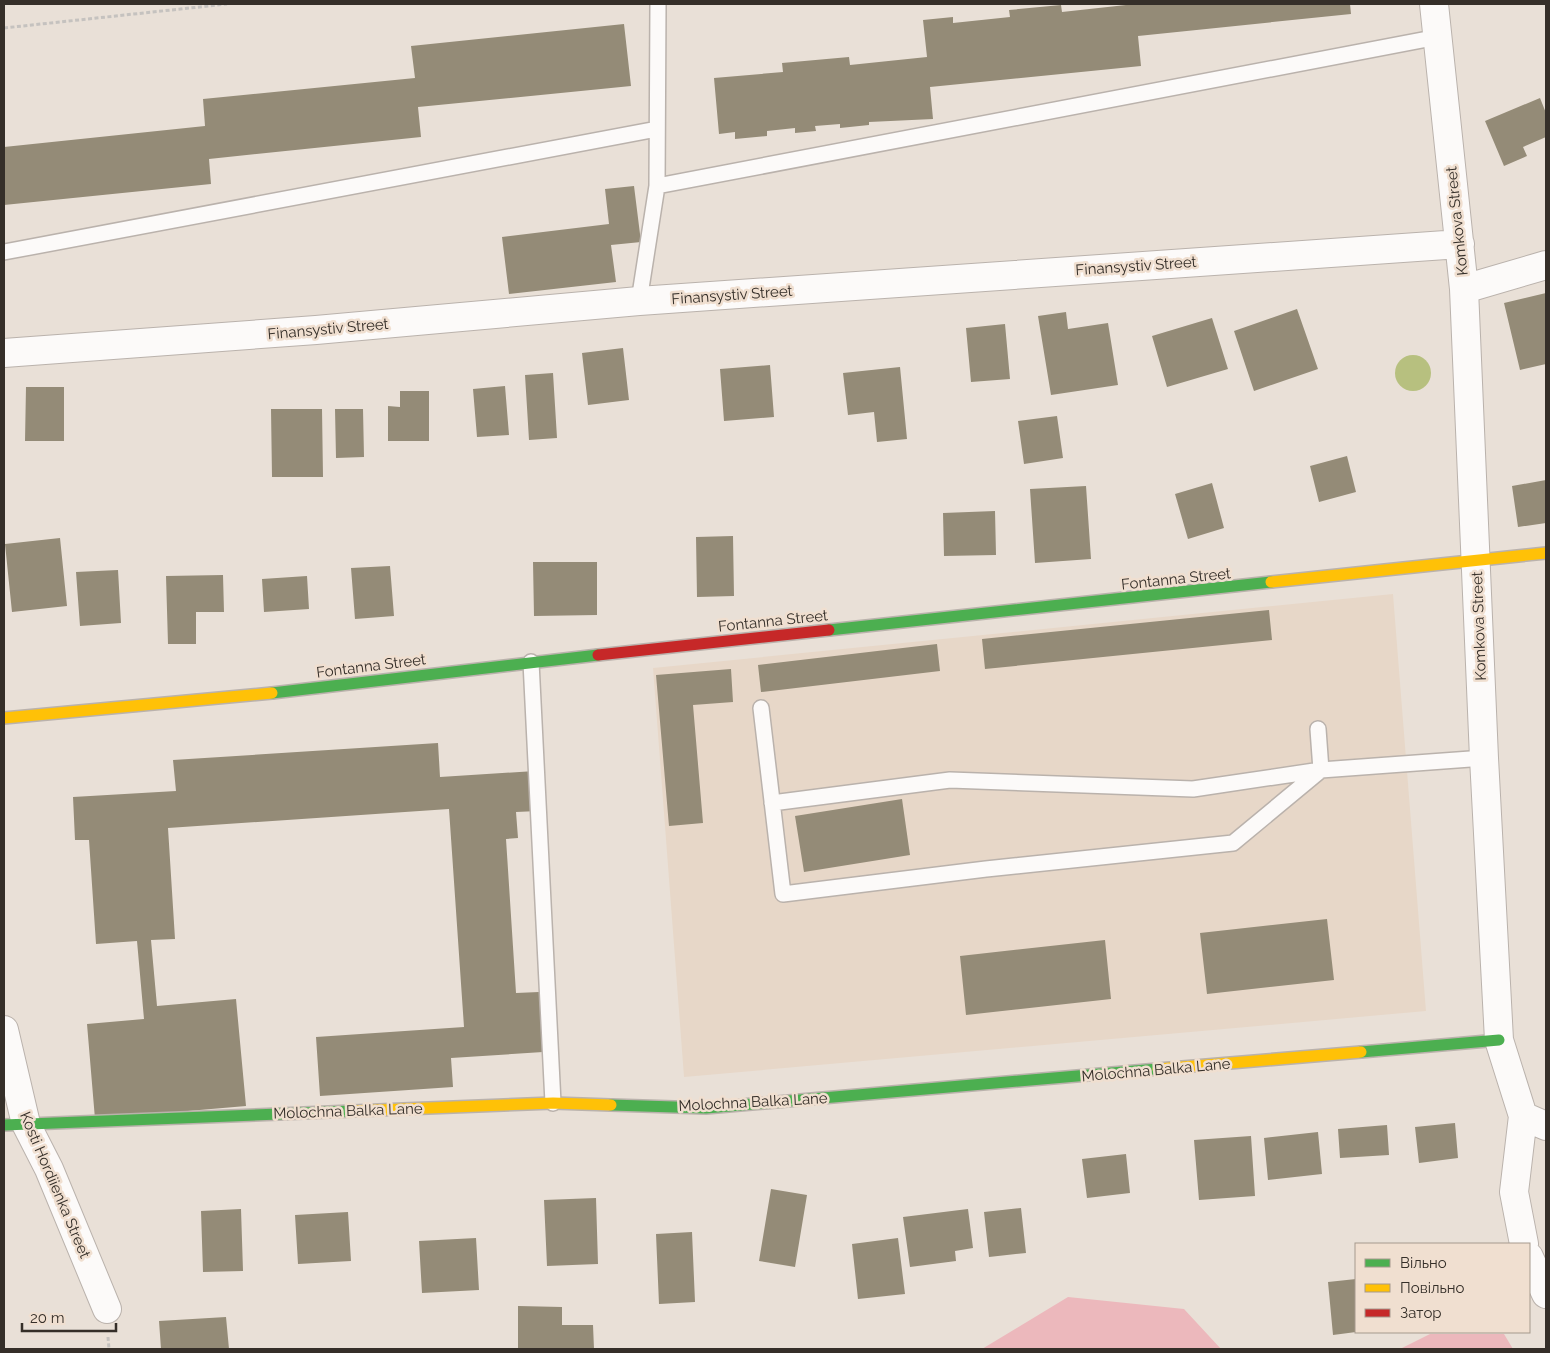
<svg xmlns="http://www.w3.org/2000/svg" width="1550" height="1353" font-family="Raleway,sans-serif">
  <style>
    .built { fill: #e7d7c8 }
    .green { fill: #ecb8bc }
    .water { fill: #b7c07f }
    .building { fill: #948b77 }
    .lines { fill: none; stroke-linecap: round; stroke-linejoin: round }
    .lane-casing { stroke: #bab2ac; stroke-width: 18 }
    .street-casing { stroke: #bab2ac; stroke-width: 30 }
    .fast-casing { stroke: #bab2ac; stroke-width: 14 }
    .slow-casing { stroke: #bab2ac; stroke-width: 14 }
    .jam-casing { stroke: #bab2ac; stroke-width: 14 }
    .path { stroke: #c5c2bf; stroke-width: 3; stroke-dasharray: 4 2.5; stroke-linecap: butt }
    .lane { stroke: #fcfaf9; stroke-width: 15 }
    .street { stroke: #fcfaf9; stroke-width: 28 }
    .fast { stroke: #4caf50; stroke-width: 11 }
    .slow { stroke: #ffc107; stroke-width: 11 }
    .jam { stroke: #c62828; stroke-width: 11 }
    .labels { text-anchor: middle; dominant-baseline: central; stroke-width: 5; stroke-linejoin: round; paint-order: stroke }
    .street-label { font-size: 15px; fill: #352f29; stroke: #f0dfd0 }
  </style>
  <rect width="100%" height="100%" fill="#e9e0d7"/>
  <path class="built" d="M1393,594L1426,1011L684,1077L653,668Z"/>
  <path class="green" d="M1068,1297L1184,1309L1221,1349H982Z
    M1430,1334H1504L1513,1349H1400Z"/>
  <path class="water" d="M1395 373a18 18 0 1 1 36 0a18 18 0 1 1-36 0Z"/>
  <path class="building" d="M1135,4H1350L1351,14L1138,36L1141,66L930,87L933,119L869,122V125L840,128V124L815,126L816,131L795,133V128L767,131V136L735,139V132L719,134L714,78L783,72L782,63L849,57L850,65L927,57L923,20L953,17V23L1010,17L1009,10L1061,5L1062,12Z
    M624,24L631,86L418,107L421,137L209,159L211,184L4,205V147L205,126L203,99L415,78L411,46Z
    M1540,98L1546,113V137L1523,147L1527,156L1504,166L1485,121Z
    M634,186L641,242L611,245L616,282L509,294L502,237L609,224L605,189Z
    M1546,293V364L1520,370L1504,303Z
    M1297,309L1318,369L1254,391L1234,331Z
    M1066,312L1068,329L1108,323L1118,385L1051,395L1038,316Z
    M1212,318L1228,369L1167,387L1152,336Z
    M1005,324L1010,379L971,382L966,328Z
    M623,348L629,400L588,405L582,353Z
    M770,365L774,417L724,421L720,369Z
    M900,367L907,439L877,442L874,412L848,415L843,373Z
    M553,373L557,438L529,440L525,375Z
    M505,386L509,435L477,437L473,389Z
    M26,387H64V441H25Z
    M400,391H429V441H388V406L400,407Z
    M271,409H322L323,477H272Z
    M335,409H363L364,457L336,458Z
    M1057,416L1063,458L1024,464L1018,421Z
    M1347,456L1356,492L1319,502L1310,466Z
    M1546,480V523L1518,527L1512,486Z
    M1212,483L1224,528L1188,539L1175,494Z
    M1086,486L1091,559L1035,563L1030,489Z
    M995,511L996,555L944,556L943,513Z
    M733,536L734,596L697,597L696,537Z
    M60,538L67,606L12,612L5,544Z
    M533,562H597V615L534,616Z
    M390,566L394,616L355,619L351,568Z
    M118,570L121,623L80,626L76,572Z
    M223,575L224,612H196V644H168L166,576Z
    M307,576L309,609L264,612L262,579Z
    M1269,610L1272,640L985,669L982,639Z
    M937,644L940,671L761,692L758,665Z
    M731,669L733,702L693,705L703,823L669,826L656,675Z
    M438,743L440,777L535,771L538,811L516,812L518,838L506,839L516,993L539,992L543,1052L451,1058L453,1087L320,1096L316,1037L464,1027L449,809L168,828L175,939L151,940L157,1006L236,999L246,1106L95,1119L87,1024L144,1019L137,941L96,944L89,840H75L73,797L176,791L173,760Z
    M902,799L910,855L804,872L795,816Z
    M1327,919L1334,980L1207,994L1200,933Z
    M1105,940L1111,999L966,1015L960,956Z
    M1455,1123L1458,1158L1419,1163L1415,1127Z
    M1387,1125L1389,1155L1340,1158L1338,1129Z
    M1318,1132L1322,1174L1268,1180L1264,1138Z
    M1251,1136L1255,1196L1199,1200L1194,1140Z
    M1126,1154L1130,1193L1087,1198L1082,1159Z
    M771,1189L807,1195L795,1267L759,1261Z
    M596,1198L598,1264L547,1266L544,1200Z
    M1021,1208L1026,1253L989,1257L984,1212Z
    M241,1209L243,1271L203,1272L201,1211Z
    M968,1209L973,1248L955,1251L956,1261L910,1267L903,1217Z
    M348,1212L351,1261L298,1264L295,1215Z
    M692,1232L695,1302L659,1304L656,1234Z
    M476,1238L479,1290L422,1293L419,1241Z
    M898,1238L905,1294L858,1299L852,1244Z
    M1356,1279V1332L1333,1335L1328,1282Z
    M518,1306L562,1307V1325H593L594,1349H518Z
    M226,1317L229,1349H161L159,1321Z"/>
  <g class="lines">
    <g class="lane-casing">
      <path id="lane" d="M657,186L1438,37
        M4,252L657,129
        M639,301L657,186L658,4
        M531,662L553,1103
        M761,708L783,894L986,869L1233,843L1321,770L1318,729
        M772,803L950,780L1193,789L1321,770L1484,758"/>
    </g>
    <g class="street-casing">
      <path id="street" d="M1434,4L1464,289L1484,758L1499,1040L1523,1116L1514,1192L1524,1244
        M1464,289L1546,265
        M4,353L316,330L639,301L1460,244
        M4,1030L26,1124L49,1169L107,1309
        M1523,1116L1546,1126
        M1529,1257L1546,1294"/>
    </g>
    <g class="fast-casing">
      <path id="fast" d="M829,630L1271,582
        M272,693L598,655
        M1361,1052L1499,1040
        M611,1105L706,1108L1158,1069
        M4,1125L353,1111"/>
    </g>
    <g class="slow-casing">
      <path id="slow" d="M1271,582L1546,553
        M4,718L272,693
        M1158,1069L1361,1052
        M353,1111L553,1103L611,1105"/>
    </g>
    <g class="jam-casing">
      <path id="jam" d="M598,655L829,630"/>
    </g>
    <path class="path" d="M4,28L227,4
      M108,1337L109,1349"/>
    <use href="#lane" class="lane"/>
    <use href="#street" class="street"/>
    <use href="#fast" class="fast"/>
    <use href="#slow" class="slow"/>
    <use href="#jam" class="jam"/>
  </g>
  <g class="labels">
    <g class="street-label">
      <text transform="translate(1457 221) rotate(-96)">Komkova Street</text>
      <text transform="translate(1136 266) rotate(-4)">Finansystiv Street</text>
      <text transform="translate(732 295) rotate(-4)">Finansystiv Street</text>
      <text transform="translate(328 329) rotate(-5)">Finansystiv Street</text>
      <text transform="translate(1176 579) rotate(-6)">Fontanna Street</text>
      <text transform="translate(773 621) rotate(-6)">Fontanna Street</text>
      <text transform="translate(1479 626) rotate(-92)">Komkova Street</text>
      <text transform="translate(371 666) rotate(-7)">Fontanna Street</text>
      <text transform="translate(1156 1070) rotate(-5)">Molochna Balka Lane</text>
      <text transform="translate(753 1102) rotate(-3)">Molochna Balka Lane</text>
      <text transform="translate(348 1111) rotate(-2)">Molochna Balka Lane</text>
      <text transform="translate(55 1185) rotate(67)">Kosti Hordiienka Street</text>
    </g>
  </g>
  <rect width="1550" height="1353" fill="none" stroke="#352f29" stroke-width="10"/>
  <rect x="1355" y="1243" width="175" height="90" fill="#f0dfd0" stroke="#a5998d"/>
  <rect x="1365" y="1259" width="25" height="8" fill="#4caf50" stroke="#a5998d"/>
  <text x="1400" y="1268" font-size="15" fill="#352f29">Вільно</text>
  <rect x="1365" y="1284" width="25" height="8" fill="#ffc107" stroke="#a5998d"/>
  <text x="1400" y="1293" font-size="15" fill="#352f29">Повільно</text>
  <rect x="1365" y="1309" width="25" height="8" fill="#c62828" stroke="#a5998d"/>
  <text x="1400" y="1318" font-size="15" fill="#352f29">Затор</text>
  <path d="M22 1323v8h94v-8" fill="none" stroke="#352f29" stroke-width="2.5"/>
  <text x="30" y="1323" font-size="15" fill="#352f29" stroke="#f0dfd0" stroke-width="4" paint-order="stroke">20 m</text>
</svg>
